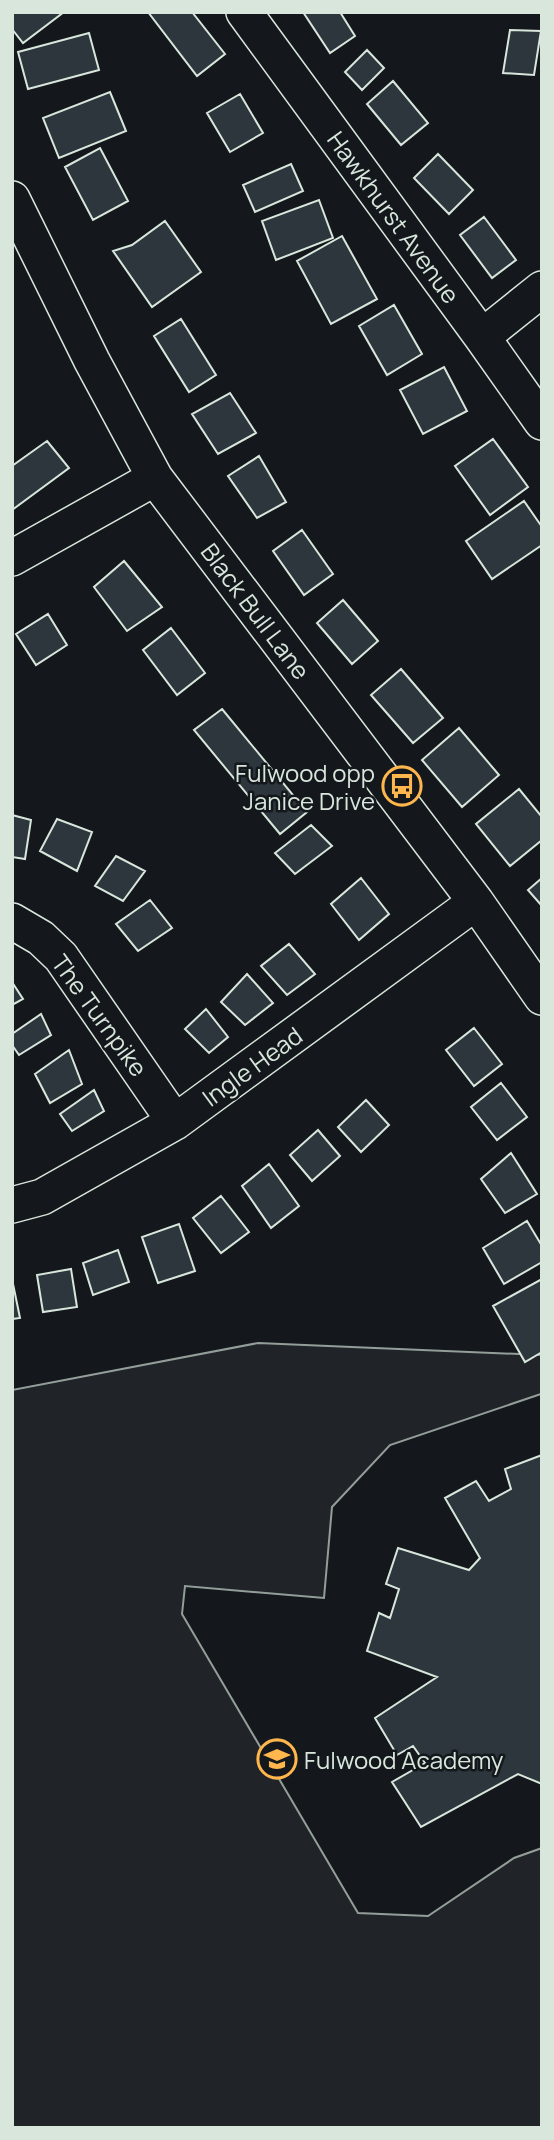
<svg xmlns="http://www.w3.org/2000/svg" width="554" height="2140" font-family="Manrope,sans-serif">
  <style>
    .green { fill: #202428; stroke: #939e99; stroke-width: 2 }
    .building { fill: #2c363c; stroke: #d8e6dc; stroke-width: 2 }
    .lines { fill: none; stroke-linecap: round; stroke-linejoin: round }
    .minor-casing { stroke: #d8e6dc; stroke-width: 38 }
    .minor { stroke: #14181c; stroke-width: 35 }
    .labels { text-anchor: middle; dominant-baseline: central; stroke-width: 5; stroke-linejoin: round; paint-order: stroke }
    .street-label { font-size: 24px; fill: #d8e6dc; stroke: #14181c }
    .poi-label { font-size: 24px; fill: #d8e6dc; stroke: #14181c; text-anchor: end }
  </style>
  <rect width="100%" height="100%" fill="#14181c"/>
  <path class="green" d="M258,1343L542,1355L541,1394L390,1445L332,1507L324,1598L185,1586L182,1614L358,1913L428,1916L514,1858L542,1848V2128H12V1390Z"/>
  <path class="building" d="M12,12H64L23,43L12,29Z
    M148,12H192L225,54L197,76Z
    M303,12H340L355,36L330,53Z
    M510,30L541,31L534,75L503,73Z
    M89,33L99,70L28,89L18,52Z
    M367,50L384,68L362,90L345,72Z
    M393,81L428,123L401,145L367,104Z
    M110,92L126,131L59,158L43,118Z
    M240,94L263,133L230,152L207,113Z
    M100,148L128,201L93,220L65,167Z
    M438,154L473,190L449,214L414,178Z
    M291,164L303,191L255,212L243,185Z
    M319,200L333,238L276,260L262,221Z
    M484,217L516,260L492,278L460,235Z
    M165,221L201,272L152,307L113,251L132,245Z
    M342,236L377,299L331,324L297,261Z
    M394,305L422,354L387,375L359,326Z
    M181,319L216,375L189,392L154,336Z
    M444,367L467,411L423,434L400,390Z
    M230,393L256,433L218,454L192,414Z
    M493,439L528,487L490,515L455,466Z
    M47,441L69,468L12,510V466Z
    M259,456L286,502L257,518L228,476Z
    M524,501L542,527V545L492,579L466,541Z
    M302,530L333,574L304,595L273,551Z
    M124,561L162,607L127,631L94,587Z
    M343,600L378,641L352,664L317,623Z
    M48,614L67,645L36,665L16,634Z
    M171,628L205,673L177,695L143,650Z
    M401,669L443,718L413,743L371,695Z
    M222,709L307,812L280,834L194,730Z
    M459,728L499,775L462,807L422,760Z
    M519,789L542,817V840L510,866L476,824Z
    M12,815L31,820L25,859L12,857Z
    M57,819L92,832L77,871L40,851Z
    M311,825L332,846L295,874L275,853Z
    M116,856L145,871L123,901L95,886Z
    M361,878L389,914L359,940L331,904Z
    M542,878V906L528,890Z
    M150,900L172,928L138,951L116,924Z
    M289,944L315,974L287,995L261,966Z
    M247,974L273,1003L245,1025L221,1002Z
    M12,982L23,999L12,1005Z
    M206,1009L228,1037L209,1053L185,1029Z
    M41,1014L51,1035L19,1055L12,1045V1034Z
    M474,1028L502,1064L474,1086L446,1050Z
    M69,1050L82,1084L50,1103L35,1074Z
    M501,1083L527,1117L497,1140L471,1107Z
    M94,1090L104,1111L72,1131L60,1114Z
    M366,1100L389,1125L361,1152L338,1127Z
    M318,1130L340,1156L312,1181L290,1155Z
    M511,1153L537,1194L505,1213L481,1179Z
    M269,1164L299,1206L271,1228L242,1186Z
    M221,1196L249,1232L221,1253L193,1218Z
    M527,1221L542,1246V1262L504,1284L483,1248Z
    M179,1224L195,1271L158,1283L142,1237Z
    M118,1250L129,1282L93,1295L83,1263Z
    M71,1269L77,1307L43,1312L37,1275Z
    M12,1279L20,1318L12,1319Z
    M542,1279V1352L525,1362L493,1306Z
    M542,1455V1784L518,1774L421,1827L392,1782L425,1763L413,1746L397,1755L375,1718L437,1677L367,1651L379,1613L390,1618L399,1589L386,1584L398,1548L469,1570L480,1558L445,1498L476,1481L489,1501L511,1489L505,1469Z"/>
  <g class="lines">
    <g class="minor-casing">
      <path id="minor" d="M244,12L482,337L542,422
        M12,199L92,361L155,478L476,902L542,997
        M482,337L542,289
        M12,558L155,478
        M12,921L41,938L61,957L175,1122
        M12,1205L42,1197L175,1122L476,902"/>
    </g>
    <use href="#minor" class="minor"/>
  </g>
  <defs>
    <g id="bus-ring" transform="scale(2.0125)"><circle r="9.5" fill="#14181c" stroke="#ffb74d" stroke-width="1.5"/><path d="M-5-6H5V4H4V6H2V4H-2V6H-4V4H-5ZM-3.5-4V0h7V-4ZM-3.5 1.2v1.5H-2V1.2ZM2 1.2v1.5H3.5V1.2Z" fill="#ffb74d"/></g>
    <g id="school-ring" transform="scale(2.0125)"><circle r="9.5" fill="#14181c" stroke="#ffb74d" stroke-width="1.5"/><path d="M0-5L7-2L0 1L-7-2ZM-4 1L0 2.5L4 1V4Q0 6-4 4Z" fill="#ffb74d"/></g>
  </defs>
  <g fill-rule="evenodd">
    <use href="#bus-ring" x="402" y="786"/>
    <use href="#school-ring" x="277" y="1759"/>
  </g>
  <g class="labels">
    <g class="street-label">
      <text transform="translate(394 217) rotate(54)">Hawkhurst Avenue</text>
      <text transform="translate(256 611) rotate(53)">Black Bull Lane</text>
      <text transform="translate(100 1015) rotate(54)">The Turnpike</text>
      <text transform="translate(252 1066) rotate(-36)">Ingle Head</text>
    </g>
    <g class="poi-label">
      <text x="375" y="772">Fulwood opp<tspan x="375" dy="28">Janice Drive</tspan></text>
      <text x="304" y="1759" text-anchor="start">Fulwood Academy</text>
    </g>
  </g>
  <rect width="554" height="2140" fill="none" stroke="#d8e6dc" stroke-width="28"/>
</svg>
